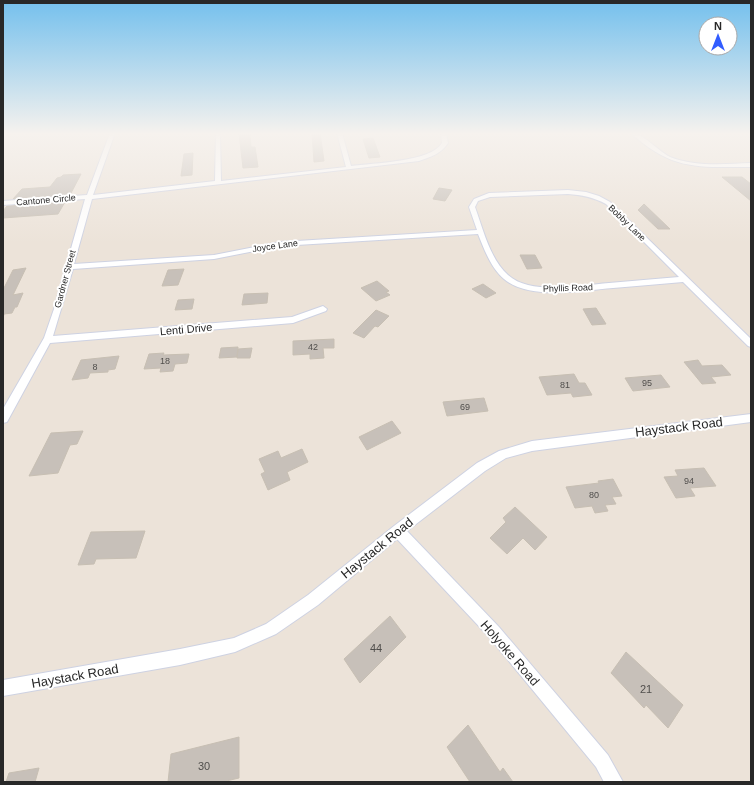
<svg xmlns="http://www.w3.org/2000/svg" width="754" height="785" font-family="Helvetica,sans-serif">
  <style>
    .building { fill: #c7c0b9; stroke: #c7bfb3 }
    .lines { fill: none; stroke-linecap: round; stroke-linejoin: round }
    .minor-casing { stroke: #ced2e2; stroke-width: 2 }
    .minor { fill: #fff; fill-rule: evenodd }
    .labels { text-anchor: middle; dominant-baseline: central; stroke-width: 4; stroke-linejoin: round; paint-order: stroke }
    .far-street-label { font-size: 9px; fill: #282828; stroke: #fff }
    .number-label { font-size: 9px; fill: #504e4c }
    .street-label { font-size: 11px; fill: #282828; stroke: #fff }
    .near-number-label { font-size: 11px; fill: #504e4c }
    .near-street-label { font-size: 13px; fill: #282828; stroke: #fff }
  </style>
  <rect width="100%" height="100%" fill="#ece3d9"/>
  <path class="building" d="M239,133H250L251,147H255L258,167L243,168Z
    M312,133H320L324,161L314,162Z
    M373,138L380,157L369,158L363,139Z
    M193,153L192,175L181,176L184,154Z
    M81,174L70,195L13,199L22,189L50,187L57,178L61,177L63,175Z
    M722,177H742L751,184V201Z
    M439,188L452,190L445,201L433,199Z
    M65,202L58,214L3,218V211L7,206Z
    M644,204L670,229H658L638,210Z
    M520,255H535L542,268L527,269Z
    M26,268L13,295L23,293L17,307H15L12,313L4,314L3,318V290L13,270Z
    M184,269L178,285L162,286L168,270Z
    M377,281L389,291L386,292L390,295L376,301L361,288Z
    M483,284L496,293L486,298L472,289Z
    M268,293L267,303L242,305L244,294Z
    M194,299L192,309L175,310L178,300Z
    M596,308L606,324L592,325L583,309Z
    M376,310L389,316L378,327L375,326L364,338L353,333Z
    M334,339V348H323L324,358L310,359V354L293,355V341Z
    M238,347L237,357L219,358L221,348Z
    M252,348L250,358H237L238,349Z
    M164,353L163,355L189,354L187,363L175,364L173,371L160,372L161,368L144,369L149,354Z
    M119,356L115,369L108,370V372L90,373L88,378L72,380L81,360Z
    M698,360L702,366L722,365L731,375L711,377L716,383L702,384L684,362Z
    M574,374L579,383H585L592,395L573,397L571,393L547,395L539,377Z
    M661,375L670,387L633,391L625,378Z
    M484,398L488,411L447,416L443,402Z
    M392,421L401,433L367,450L359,437Z
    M83,431L77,444L70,445L58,473L29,476L51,433Z
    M302,449L308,462L287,472L290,480L268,490L261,474L265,472L259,459L278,451L281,458Z
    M704,468L716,486L690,488L695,496L676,498L664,477L678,476L675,470Z
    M613,479L622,496L612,497L616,504L605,505L608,511L595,513L592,506L575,508L566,487L599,483L598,481Z
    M515,507L547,537L535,550L523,538L507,554L490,538L506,522L503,518Z
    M145,531L136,558L96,559L94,564L78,565L91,532Z
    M390,616L406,637L360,683L344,659Z
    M626,652L683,705L668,728L646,705L644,708L611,673Z
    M468,725L500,772L503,768L513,782H470L447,747Z
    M239,737V778L222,782H168L171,754Z
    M39,768L35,782H6L9,773Z"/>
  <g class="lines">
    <g class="minor-casing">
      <path id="minor" d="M110,133H115L93,195L215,181L216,133H220L221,181L346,167L337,133H342L351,166C373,163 431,162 442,143L441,133H446L448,143C441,154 430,157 419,161L92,199L74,264L214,255L280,242L477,230L469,207L474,199L489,193L568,190L586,192L599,196L610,202L751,339V347L748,346L683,282C660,284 637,286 613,288C583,290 529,301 504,279C491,268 484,249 478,234L280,246L214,259L73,269L53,336L292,317L323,306L327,309L326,311L293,323L50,343L7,422L3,423V409L44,338L54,309L85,199L3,205V201L87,195ZM568,194C582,195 593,197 606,204L679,277C655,279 632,281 609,283C581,285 531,296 508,275C490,259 483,229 475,207L478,201L490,197Z
        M631,133C643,133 658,151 670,157C695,167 725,164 751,163V167C699,167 672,171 631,133Z
        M751,414V422L532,451L506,458L485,471L407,531L499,627L608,755L623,782H604L596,767L489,637L397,539L318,605L276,634L235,652L180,665L3,696V680L180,649L234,638L266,624L308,595L394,526L477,463L499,451L532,441Z"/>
    </g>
    <use href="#minor" class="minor"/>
  </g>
  <linearGradient id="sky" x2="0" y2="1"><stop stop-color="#74c0ed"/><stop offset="0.55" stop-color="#f6f2ee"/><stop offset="1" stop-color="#f6f2ee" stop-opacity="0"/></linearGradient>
  <rect width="754" height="243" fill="url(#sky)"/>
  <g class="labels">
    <g class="far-street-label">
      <text transform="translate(46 200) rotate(-5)">Cantone Circle</text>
      <text transform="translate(627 223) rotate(44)">Bobby Lane</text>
      <text transform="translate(275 246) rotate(-8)">Joyce Lane</text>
      <text transform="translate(65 279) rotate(-75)">Gardner Street</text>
      <text transform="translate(568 288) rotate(-2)">Phyllis Road</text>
    </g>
    <g class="number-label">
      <text x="313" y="347">42</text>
      <text x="165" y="361">18</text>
      <text x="95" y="367">8</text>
      <text x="647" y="383">95</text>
      <text x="565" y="385">81</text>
      <text x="465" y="407">69</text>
      <text x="689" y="481">94</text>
      <text x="594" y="495">80</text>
    </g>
    <g class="street-label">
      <text transform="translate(186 329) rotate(-5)">Lenti Drive</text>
    </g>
    <g class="near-number-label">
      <text x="376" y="648">44</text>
      <text x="646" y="689">21</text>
      <text x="204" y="766">30</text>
    </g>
    <g class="near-street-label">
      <text transform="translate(679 427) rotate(-7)">Haystack Road</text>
      <text transform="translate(377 548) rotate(-39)">Haystack Road</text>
      <text transform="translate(510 653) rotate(49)">Holyoke Road</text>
      <text transform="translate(75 676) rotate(-10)">Haystack Road</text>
    </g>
  </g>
  <rect width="754" height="785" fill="none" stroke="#282828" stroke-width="8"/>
  <g transform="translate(718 36)"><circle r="19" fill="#ffffff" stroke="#a9a9a9"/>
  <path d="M0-3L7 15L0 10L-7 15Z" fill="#325dff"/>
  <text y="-6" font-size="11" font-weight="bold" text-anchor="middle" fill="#282828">N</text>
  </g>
</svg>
